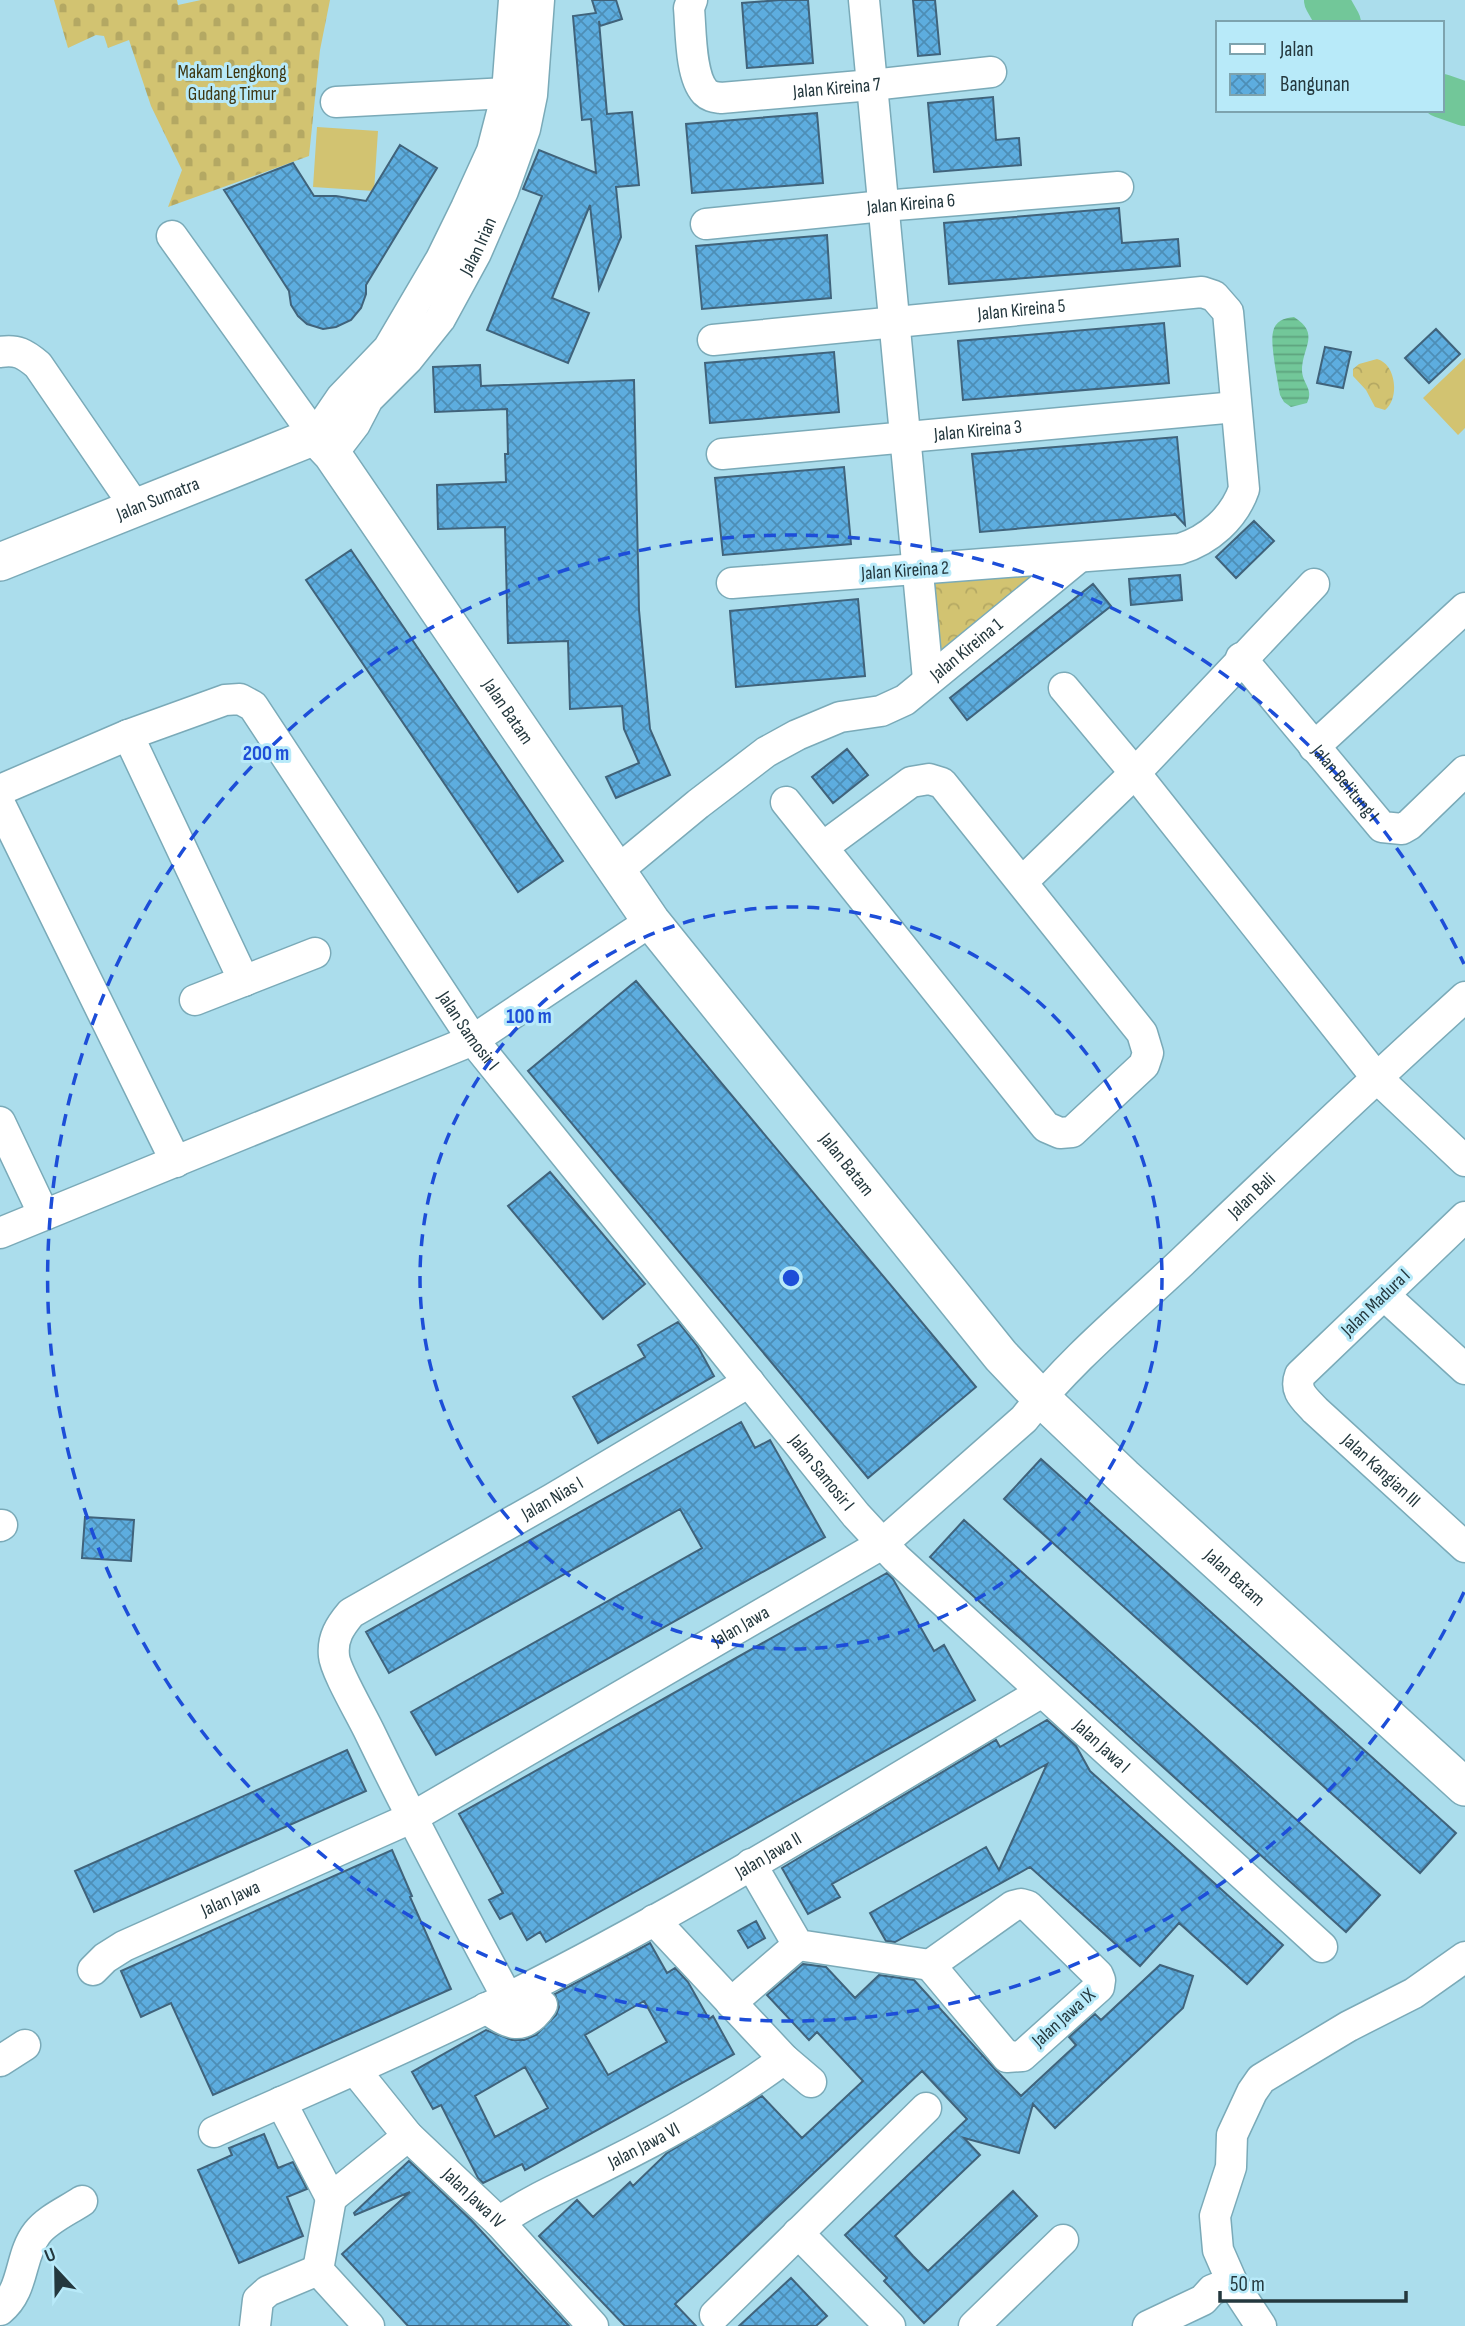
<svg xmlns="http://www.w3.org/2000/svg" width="1465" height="2326" font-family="'Sofia Sans Condensed',sans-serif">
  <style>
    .cemetery { fill: url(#cemetery-stones) }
    .park { fill: url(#park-crowns) }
    .garden { fill: #d2c371 }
    .water { fill: url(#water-rules) }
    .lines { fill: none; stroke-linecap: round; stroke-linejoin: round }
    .river { stroke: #72c799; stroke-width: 44 }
    .building { fill: url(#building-cross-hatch); stroke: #40637b; stroke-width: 2; fill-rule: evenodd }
    .minor-casing { stroke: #7aaab8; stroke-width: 33 }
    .tertiary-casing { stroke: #7aaab8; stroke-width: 40 }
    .minor { stroke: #fff; stroke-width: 30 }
    .tertiary { stroke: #fff; stroke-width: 37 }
    .ring { fill: none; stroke: #1d4ed8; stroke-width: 3.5; stroke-dasharray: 12 9 }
    .labels { text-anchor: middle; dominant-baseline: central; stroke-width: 6; stroke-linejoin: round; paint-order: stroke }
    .park-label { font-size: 19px; fill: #3d3611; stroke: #b8eaf9 }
    .street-label { font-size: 19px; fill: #24383e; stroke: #b8eaf9 }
    .centre { fill: #1d4ed8; stroke: #b8eaf9; stroke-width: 3.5 }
    .ring-label { font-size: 21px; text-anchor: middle; font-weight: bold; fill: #1d4ed8; stroke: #b8eaf9; stroke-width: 6; stroke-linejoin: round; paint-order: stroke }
  </style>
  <defs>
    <pattern id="cemetery-stones" width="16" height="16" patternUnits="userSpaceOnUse" patternTransform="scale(1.75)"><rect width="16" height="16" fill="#d2c371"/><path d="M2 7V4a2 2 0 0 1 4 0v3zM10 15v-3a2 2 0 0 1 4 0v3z" fill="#b4a863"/></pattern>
    <pattern id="park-crowns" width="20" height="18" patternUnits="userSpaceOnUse" patternTransform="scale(1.75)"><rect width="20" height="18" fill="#d2c371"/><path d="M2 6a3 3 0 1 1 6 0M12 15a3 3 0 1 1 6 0" fill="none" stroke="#b4a863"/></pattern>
    <pattern id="water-rules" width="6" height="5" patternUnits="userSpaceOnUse" patternTransform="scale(1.75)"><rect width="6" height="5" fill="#72c799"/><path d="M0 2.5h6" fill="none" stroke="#5da37e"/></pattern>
    <pattern id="building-cross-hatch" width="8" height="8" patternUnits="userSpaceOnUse" patternTransform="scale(1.75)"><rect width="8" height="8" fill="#5daddf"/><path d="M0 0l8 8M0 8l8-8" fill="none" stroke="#4d8eb6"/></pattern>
  </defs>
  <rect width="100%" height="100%" fill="#abddec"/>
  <path class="cemetery" d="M54,0H177L178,5L201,0H330L320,50L309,156L168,207L182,170L151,106L129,40L108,48L104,36L96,35L68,48Z"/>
  <path class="park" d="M1377,359C1396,364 1400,398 1385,410L1375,407L1366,390L1353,376V369L1359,364Z
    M1045,568L944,651H941L937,646L932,587L934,582Z"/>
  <path class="garden" d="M317,127L378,131L374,191L313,187Z
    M1465,358V428L1458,435L1423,398Z"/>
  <path class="water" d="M1294,317C1321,334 1302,347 1302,371C1303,385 1314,389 1307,403L1291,407L1284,402L1280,395C1278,381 1270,344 1273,332C1275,321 1284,318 1294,317Z"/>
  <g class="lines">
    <path class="river" d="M1326,0L1339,23
      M1442,96L1465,104"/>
  </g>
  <path class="building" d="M592,0H616L622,19L600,26L599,21L607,114L632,112L639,185L616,187L621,237L599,289L590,205L552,298L589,313L568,363L487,330L542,196L523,189L539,150L596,173L591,119L582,120L573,16L596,13Z
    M780,0H808L813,63L747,68L742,3Z
    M913,0H935L940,54L918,56Z
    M993,97L996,140L1019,138L1021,165L934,172L928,103Z
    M817,113L823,183L692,193L686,124Z
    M400,145L437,168L366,285V294L361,308L351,320L336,327L323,329L307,324L298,316L291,305L289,291L224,190L293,163L314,196H336L366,201Z
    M1119,208L1122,243L1178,239L1180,266L949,284L944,223Z
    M827,235L831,298L702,309L696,246Z
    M1164,323L1169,383L963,400L958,341Z
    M1436,329L1460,354L1429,383L1405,358Z
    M1325,347L1351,352L1343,388L1317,383Z
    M834,352L839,412L710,423L705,363Z
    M480,365L481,386L634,380L639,610L650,729L670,775L616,798L606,777L639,763L624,729L622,706L570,709L568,641L508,643L505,527L438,529L437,485L506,482L505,454H508L507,409L435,412L433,367Z
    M1177,437L1185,525L1174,513L1175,515L980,532L972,454Z
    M844,467L851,544L723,555L715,478Z
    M1254,521L1274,541L1236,578L1216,557Z
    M351,550L563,861L518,892L306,580Z
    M1180,575L1182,600L1131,605L1129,579Z
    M1093,584L1111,606L967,720L950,698Z
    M858,599L865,676L736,687L730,611Z
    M847,749L868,775L833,803L812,777Z
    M636,981L976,1387L868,1478L528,1071Z
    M550,1172L645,1284L603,1319L508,1206Z
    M678,1322L698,1347L714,1376L598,1443L573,1397L645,1357L638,1345Z
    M741,1422L755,1448L770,1440L825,1537L436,1755L411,1712L702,1548L680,1509L389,1673L366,1632Z
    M1041,1459L1456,1833L1420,1873L1004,1499Z
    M85,1517L134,1520L131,1561L82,1558Z
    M964,1520L1380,1895L1346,1932L930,1557Z
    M887,1573L893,1579L934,1651L944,1645L975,1700L546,1942L540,1932L527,1940L512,1913L500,1919L489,1900L503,1893L459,1814Z
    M1047,1720L1076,1746L1090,1771L1283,1945L1247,1984L1179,1923L1140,1966L1030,1867L895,1942L886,1941L870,1913L986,1847L999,1870L1047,1764L832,1884L840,1897L808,1914L782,1868L996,1740L1000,1747Z
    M347,1750L366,1791L94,1912L75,1871Z
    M392,1850L412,1896L410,1897L451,1989L213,2095L171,2003L141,2017L121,1971Z
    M756,1921L765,1938L748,1948L738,1931Z
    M650,1943L667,1973L675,1968L688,1982L709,2019L713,2016L734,2054L525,2170L522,2164L483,2183L478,2178L441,2105L433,2109L412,2072L486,2030L512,2040H524L536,2035L556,2015L559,2007L555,1994ZM644,2001L667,2042L608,2075L585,2035ZM525,2067L548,2108L495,2137L475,2096Z
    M803,1964L826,1967L855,1998L879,1975L914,1980L994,2068L1021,2096L1076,2045L1069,2037L1095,2014L1101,2020L1160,1965L1193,1976L1183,2008L1055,2128L1033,2104L1019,2153L964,2138L980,2155L895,2236L913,2256L928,2271L1013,2191L1037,2216L924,2323L884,2281L887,2278L845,2235L967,2119L922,2071L675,2304L696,2326H625L539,2236L577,2200L593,2217L630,2182L633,2186L667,2153L762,2096L802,2138L863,2081L817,2032L809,2040L767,1995Z
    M264,2134L278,2168L293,2162L307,2189L287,2197L303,2236L239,2263L198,2170L232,2155L229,2148Z
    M409,2161L471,2220L569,2326H408L342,2254L410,2192L355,2215L354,2213Z
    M791,2278L827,2316L816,2326H739Z"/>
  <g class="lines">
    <g class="minor-casing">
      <g id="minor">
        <path id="s1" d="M692,0L689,8C691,30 690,76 705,92C710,97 715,97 721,98L872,85L991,72"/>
        <path d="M864,0L928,679"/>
        <path d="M336,102L507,93L524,94"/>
        <path id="s2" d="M706,224L883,206L1118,187"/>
        <path d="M172,236L315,436L341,398L388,349L441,259L466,208L492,151L507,93L514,0"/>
        <path id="s3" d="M713,340L1202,292L1214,296L1228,312L1244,489C1234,518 1209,540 1180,549L732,583"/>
        <path d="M0,352C17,349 25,354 38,365L136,508"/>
        <path id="s4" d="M332,454L355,424L368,399L408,359L440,319L476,253L503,191L525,129L532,95L539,0"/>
        <path id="s5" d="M722,454L1236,407"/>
        <path id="s6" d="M1241,658L1382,827L1402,829L1409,825L1465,771"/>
        <path d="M1064,688L1135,773L1376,1077L1465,1161"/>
        <path d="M128,735L244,981"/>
        <path d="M1314,747L1465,608"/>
        <path id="s7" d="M0,790L128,735L225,700L240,699L253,706L473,1040L856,1515L896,1558L1322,1947"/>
        <path d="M786,802L1046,1127L1060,1133L1072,1132L1144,1065L1148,1053L1142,1033L942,783L929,779L911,782L823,847"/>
        <path d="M0,804L176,1162"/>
        <path id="s8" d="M617,871L698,804L766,752L797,735L840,717L881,711L905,700L1078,558"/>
        <path d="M1022,882L1135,773L1314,584"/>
        <path d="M195,1000L315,953"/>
        <path d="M0,1122L44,1215"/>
        <path id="s9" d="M1465,1217L1300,1375C1294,1391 1304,1398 1315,1410L1465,1547"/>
        <path d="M0,1233L473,1040L651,921"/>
        <path d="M1384,1295L1465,1369"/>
        <path d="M0,1526L2,1525"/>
        <path d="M751,1864L798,1945L930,1965"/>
        <path d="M1021,1904L1028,1906L1098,1975L1100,1980L1099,1987L1022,2056L1007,2057L930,1965L1013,1906Z"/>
        <path d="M654,1920L784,2059L811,2082"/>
        <path id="s10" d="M93,1970L105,1958L124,1946L411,1818L882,1544L1024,1419C1069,1361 1129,1312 1182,1262C1275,1173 1369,1084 1465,997"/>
        <path id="s11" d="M507,1997C460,1910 413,1822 370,1733C362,1716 335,1670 334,1656C332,1638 340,1626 351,1613L552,1499L749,1382"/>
        <path d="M731,2003L798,1945"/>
        <path d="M486,2008C508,2025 524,2032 542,2005"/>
        <path d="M0,2061L25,2045"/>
        <path id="s12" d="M355,2070L408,2136L499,2222L593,2326"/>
        <path d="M281,2102L331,2198L408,2136"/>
        <path id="s13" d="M214,2132C305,2091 396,2053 485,2009C677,1916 859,1800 1042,1692"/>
        <path id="s14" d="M499,2222C533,2198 571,2183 608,2164C669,2134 730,2099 784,2059"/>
        <path d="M798,2233L890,2326"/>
        <path d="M318,2270L369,2326"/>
        <path d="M318,2270L331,2198"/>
        <path d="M1232,2282L1261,2326"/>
        <path d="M0,2310C25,2290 19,2256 37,2233C48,2219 67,2211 82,2201"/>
        <path d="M715,2315L926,2108"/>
        <path d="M255,2326L258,2300L268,2291L318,2270"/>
        <path d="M974,2326L1063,2240"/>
        <path d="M1148,2326L1203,2300L1212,2290L1232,2282L1218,2250L1215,2216L1231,2167L1232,2135L1252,2092L1261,2079L1349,2026L1414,1993L1465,1957"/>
      </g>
    </g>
    <g class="tertiary-casing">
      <g id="tertiary">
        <path id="s15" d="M0,562L315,436L332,454L651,921L1001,1356L1040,1397L1124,1477L1465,1787"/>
      </g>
    </g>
    <use href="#minor" class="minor"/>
    <use href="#tertiary" class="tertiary"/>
  </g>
  <g class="ring">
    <circle cx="791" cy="1278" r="371"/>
    <path d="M1464 1592A743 743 0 1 1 1464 964"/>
  </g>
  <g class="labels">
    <g class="park-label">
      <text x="232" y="72">Makam Lengkong<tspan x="232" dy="22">Gudang Timur</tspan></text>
    </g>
    <g class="street-label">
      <text stroke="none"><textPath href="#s1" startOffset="229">Jalan Kireina 7</textPath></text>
      <text stroke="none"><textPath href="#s2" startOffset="206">Jalan Kireina 6</textPath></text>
      <text stroke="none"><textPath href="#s4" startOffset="256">Jalan Irian</textPath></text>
      <text stroke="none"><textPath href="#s3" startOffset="310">Jalan Kireina 5</textPath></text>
      <text stroke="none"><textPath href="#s5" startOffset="257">Jalan Kireina 3</textPath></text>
      <text stroke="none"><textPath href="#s15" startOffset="170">Jalan Sumatra</textPath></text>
      <text transform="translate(905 571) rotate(-4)">Jalan Kireina 2</text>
      <text stroke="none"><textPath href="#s8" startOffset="420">Jalan Kireina 1</textPath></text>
      <text stroke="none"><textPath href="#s15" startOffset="676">Jalan Batam</textPath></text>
      <text stroke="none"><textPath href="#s6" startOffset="163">Jalan Belitung I</textPath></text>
      <text stroke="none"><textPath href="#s7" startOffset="662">Jalan Samosir I</textPath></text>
      <text stroke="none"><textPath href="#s15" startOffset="1242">Jalan Batam</textPath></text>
      <text stroke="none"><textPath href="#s10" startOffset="1407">Jalan Bali</textPath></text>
      <text transform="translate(1376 1303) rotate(-44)">Jalan Madura I</text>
      <text stroke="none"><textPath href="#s9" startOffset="359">Jalan Kangian III</textPath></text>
      <text stroke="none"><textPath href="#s7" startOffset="1228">Jalan Samosir I</textPath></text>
      <text stroke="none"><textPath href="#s11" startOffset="662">Jalan Nias I</textPath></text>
      <text stroke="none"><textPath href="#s15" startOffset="1810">Jalan Batam</textPath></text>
      <text stroke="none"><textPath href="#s10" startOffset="735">Jalan Jawa</textPath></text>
      <text stroke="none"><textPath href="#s7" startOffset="1620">Jalan Jawa I</textPath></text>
      <text stroke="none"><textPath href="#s13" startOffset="620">Jalan Jawa II</textPath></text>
      <text stroke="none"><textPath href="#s10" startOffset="156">Jalan Jawa</textPath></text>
      <text transform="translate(1064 2018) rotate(-42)">Jalan Jawa IX</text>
      <text stroke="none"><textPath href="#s14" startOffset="164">Jalan Jawa VI</textPath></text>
      <text stroke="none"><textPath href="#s12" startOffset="175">Jalan Jawa IV</textPath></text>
    </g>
  </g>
  <circle cx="791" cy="1278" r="10" class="centre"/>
  <g class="ring-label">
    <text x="266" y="760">200 m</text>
    <text x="529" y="1023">100 m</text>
  </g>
  <rect x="1216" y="21" width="228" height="91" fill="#b8eaf9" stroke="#7da3ae" stroke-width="2"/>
  <rect x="1230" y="44" width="35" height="10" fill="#ffffff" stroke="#7da3ae" stroke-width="2"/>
  <text x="1280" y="56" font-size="21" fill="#24383e">Jalan</text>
  <rect x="1230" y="74" width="35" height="21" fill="url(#building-cross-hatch)" stroke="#7da3ae" stroke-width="2"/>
  <text x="1280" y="91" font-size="21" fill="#24383e">Bangunan</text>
  <g transform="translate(56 2270) rotate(338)" stroke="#b8eaf9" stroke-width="5" paint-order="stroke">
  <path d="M0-5L12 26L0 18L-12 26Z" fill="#24383e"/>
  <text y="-10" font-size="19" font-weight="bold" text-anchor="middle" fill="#24383e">U</text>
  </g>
  <path d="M1220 2291v10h186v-10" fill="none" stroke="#24383e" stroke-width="3.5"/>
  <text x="1230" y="2291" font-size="21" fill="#24383e" stroke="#b8eaf9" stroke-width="5" paint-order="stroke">50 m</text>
</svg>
